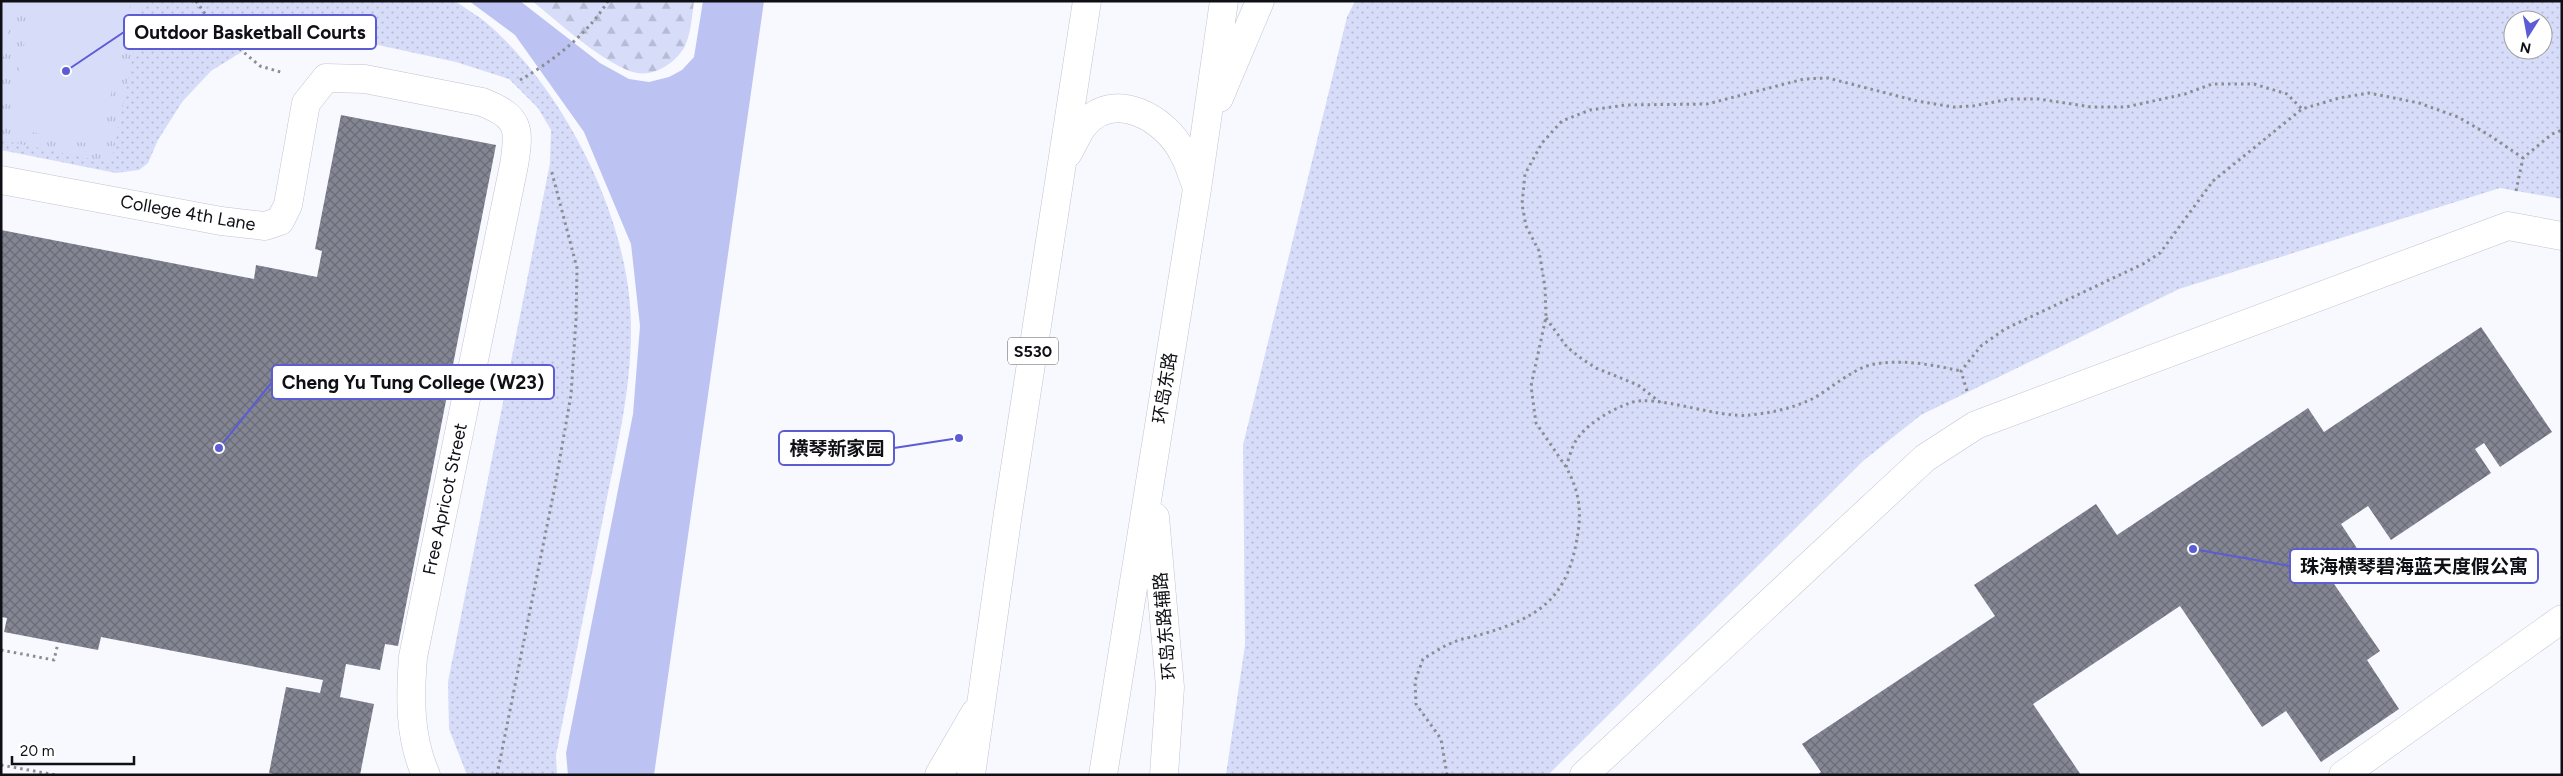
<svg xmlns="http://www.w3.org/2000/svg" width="2563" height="776" font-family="Figtree,'Noto Sans SC',sans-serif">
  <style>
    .grass { fill: url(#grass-dots); fill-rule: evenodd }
    .forest { fill: url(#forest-firs) }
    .park { fill: url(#park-tufts) }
    .pitch { fill: #d7dcf9 }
    .water { fill: #bcc3f3 }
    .building { fill: url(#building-cross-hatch) }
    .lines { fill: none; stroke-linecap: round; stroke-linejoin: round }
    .minor-casing { stroke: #c1c3d0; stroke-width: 29 }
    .major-casing { stroke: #c1c3d0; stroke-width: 29 }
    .path { stroke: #8c8d92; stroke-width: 3; stroke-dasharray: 2.5 4; stroke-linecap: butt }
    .minor { stroke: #fff; stroke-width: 28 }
    .major { stroke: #fff; stroke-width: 28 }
    .labels { text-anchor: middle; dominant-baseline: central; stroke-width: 4; stroke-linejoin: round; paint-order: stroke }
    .shield { fill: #fff; stroke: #57585b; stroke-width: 1 }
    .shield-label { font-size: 16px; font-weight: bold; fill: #0f1015 }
    .street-label { font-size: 18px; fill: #0f1015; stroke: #fff }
    .leader { fill: none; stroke: #5c5cd4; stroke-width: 2 }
    .callout-dot { fill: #5c5cd4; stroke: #fff; stroke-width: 2 }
    .callout { fill: #fff; stroke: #5c5cd4; stroke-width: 2 }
    .callout-label { font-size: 19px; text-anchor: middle; font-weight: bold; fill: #0f1015 }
  </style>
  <defs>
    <pattern id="grass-dots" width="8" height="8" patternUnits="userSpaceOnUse" patternTransform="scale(1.25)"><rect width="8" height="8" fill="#d7dcf9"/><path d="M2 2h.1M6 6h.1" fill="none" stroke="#b7bcd5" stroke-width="1.8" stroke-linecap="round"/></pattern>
    <pattern id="forest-firs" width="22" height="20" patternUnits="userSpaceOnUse" patternTransform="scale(1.25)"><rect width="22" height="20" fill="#d7dcf9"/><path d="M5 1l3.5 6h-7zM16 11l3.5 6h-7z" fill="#b7bcd5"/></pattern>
    <pattern id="park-tufts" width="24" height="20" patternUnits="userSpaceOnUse" patternTransform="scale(1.25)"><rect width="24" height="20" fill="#d7dcf9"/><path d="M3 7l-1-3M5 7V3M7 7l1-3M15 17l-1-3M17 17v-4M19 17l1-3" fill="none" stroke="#b7bcd5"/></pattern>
    <pattern id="building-cross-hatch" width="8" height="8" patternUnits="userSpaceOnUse" patternTransform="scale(1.25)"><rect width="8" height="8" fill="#848693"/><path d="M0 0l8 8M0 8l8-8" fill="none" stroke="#6a6c77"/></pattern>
  </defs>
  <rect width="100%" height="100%" fill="#f8f9ff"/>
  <path class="grass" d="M1,1H455C466,9 479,16 489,25C567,94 632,224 631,330C631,392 616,452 604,513C588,593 572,674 556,755L557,775H467L449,729L448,682L550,163L551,130L538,108L509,79L456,62L323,33L277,39L248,48L211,71L182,102L158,140L148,163L139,170L116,173L1,150Z
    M1355,1H2562V199L2500,188L2179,289L1921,415L1863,461L1548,775H1226L1245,645L1243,445L1347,17ZM2513,20H2543V50H2513Z"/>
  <path class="forest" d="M532,1H694C692,16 691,33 685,46C676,63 655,76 637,73C607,67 557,21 532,1Z"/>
  <path class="park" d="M1,1H144L111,163L1,140Z"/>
  <path class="pitch" d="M1,1H15L1,66Z
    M33,1H131L100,146L7,127Z"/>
  <path class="water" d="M469,1H520L600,63L629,79L649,82L669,77L682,70L694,57L703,1H764L654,775H568L566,753L633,414L640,326L631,244L584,132L515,35Z"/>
  <path class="building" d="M341,115L496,145L398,646L385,644L380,670L346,664L340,697L374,704L360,775H279L269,773L286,687L320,693L323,680L101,637L98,650L4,632L7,618L1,617V230L254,279L256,265L317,277L322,251L315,249Z
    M2481,327L2552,432L2500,467L2484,443L2475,449L2491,473L2391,540L2368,506L2341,524L2364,559L2332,581L2380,651L2367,660L2399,709L2321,762L2286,711L2262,727L2180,606L2033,704L2081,775H1817L1821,772L1802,744L1995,616L1974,585L2096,504L2117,535L2308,408L2324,432Z"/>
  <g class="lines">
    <g class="minor-casing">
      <path id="minor" d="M1,180L221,221L265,226L280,221L288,205L306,103L326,78L365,79L482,102C520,117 520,128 514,165L413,657C410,697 409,737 426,775
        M1584,775L1925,458L1976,425L2508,226L2562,236
        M2343,775L2562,619"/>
    </g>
    <g class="major-casing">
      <path id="major" d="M1219,98L1260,1
        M1068,153C1073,145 1077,134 1083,126C1113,88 1166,118 1183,153C1189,163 1192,175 1196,185
        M1155,517L1170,687L1164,775
        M939,775L975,713
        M971,775L1008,513L1087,1
        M1103,775L1197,189L1224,1"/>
    </g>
    <path class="path" d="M196,1L215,28L260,66L284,73
      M520,80C553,61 588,34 608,1
      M2516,191L2523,158L2552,134L2562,130
      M1546,318L1567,347L1582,359L1596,368L1638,385L1661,403
      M1967,391L1961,371L1981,346L2005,329L2143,264L2160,253L2213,181L2302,109L2339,98L2369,93L2419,103L2458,117L2489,135L2523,158
      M1566,467L1536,423L1531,386L1546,317L1545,287L1539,251L1526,226L1522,204L1525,174L1542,143L1562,121L1590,110L1626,105L1707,104L1804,79L1828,78L1917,101L1953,107L1973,106L2010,99H2039L2091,107H2126L2185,94L2212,84H2254L2287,94L2302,109
      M1,650L54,660L58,643
      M1,765L56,775
      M497,775L555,486L571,395L576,319L577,268L551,169
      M1447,775L1441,739L1416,704L1415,681L1423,659C1433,653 1443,646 1454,642C1463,638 1474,637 1483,634C1536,618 1565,601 1576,544C1582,515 1581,494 1566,467C1569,458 1572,446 1577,439C1589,422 1611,410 1630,403C1654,393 1718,419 1750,415C1771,413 1793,408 1812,399C1831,389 1854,367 1875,364C1904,359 1933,365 1961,371"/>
    <use href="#minor" class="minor"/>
    <use href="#major" class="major"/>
  </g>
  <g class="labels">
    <rect class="shield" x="1008" y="337.5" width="50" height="27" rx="4"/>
    <g class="shield-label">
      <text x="1033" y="351">S530</text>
    </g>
    <g class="street-label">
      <text transform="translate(188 213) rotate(10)">College 4th Lane</text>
      <text transform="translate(1165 388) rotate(-81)">环岛东路</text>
      <text transform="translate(445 499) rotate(-78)">Free Apricot Street</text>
      <text transform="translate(1165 626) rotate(-95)">环岛东路辅路</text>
    </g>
  </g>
  <path class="leader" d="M66 71L124 32M219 448L272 382M959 438L894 448M2193 549L2290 566"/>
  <g class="callout-dot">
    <circle cx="66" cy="71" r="5"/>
    <circle cx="219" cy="448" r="5"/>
    <circle cx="959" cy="438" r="5"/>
    <circle cx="2193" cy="549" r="5"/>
  </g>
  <g class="callout">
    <rect x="124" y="15" width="252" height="34" rx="5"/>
    <rect x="272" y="365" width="282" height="34" rx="5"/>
    <rect x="779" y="431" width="115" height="34" rx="5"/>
    <rect x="2290" y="549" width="248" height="34" rx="5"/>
  </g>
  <g class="callout-label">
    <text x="250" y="39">Outdoor Basketball Courts</text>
    <text x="413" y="389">Cheng Yu Tung College (W23)</text>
    <text x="837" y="455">横琴新家园</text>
    <text x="2414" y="573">珠海横琴碧海蓝天度假公寓</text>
  </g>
  <rect width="2563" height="776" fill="none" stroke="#0f1015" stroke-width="5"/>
  <g transform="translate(2528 35) rotate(191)"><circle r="24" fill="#ffffff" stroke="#9f9fa1"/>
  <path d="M0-4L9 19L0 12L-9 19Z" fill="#5c5cd4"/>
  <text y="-8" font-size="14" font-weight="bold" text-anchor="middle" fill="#0f1015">N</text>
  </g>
  <path d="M12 756v8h122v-8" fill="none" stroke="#0f1015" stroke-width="2.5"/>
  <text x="20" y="756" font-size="15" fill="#0f1015" stroke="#ffffff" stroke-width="4" paint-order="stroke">20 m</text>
</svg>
